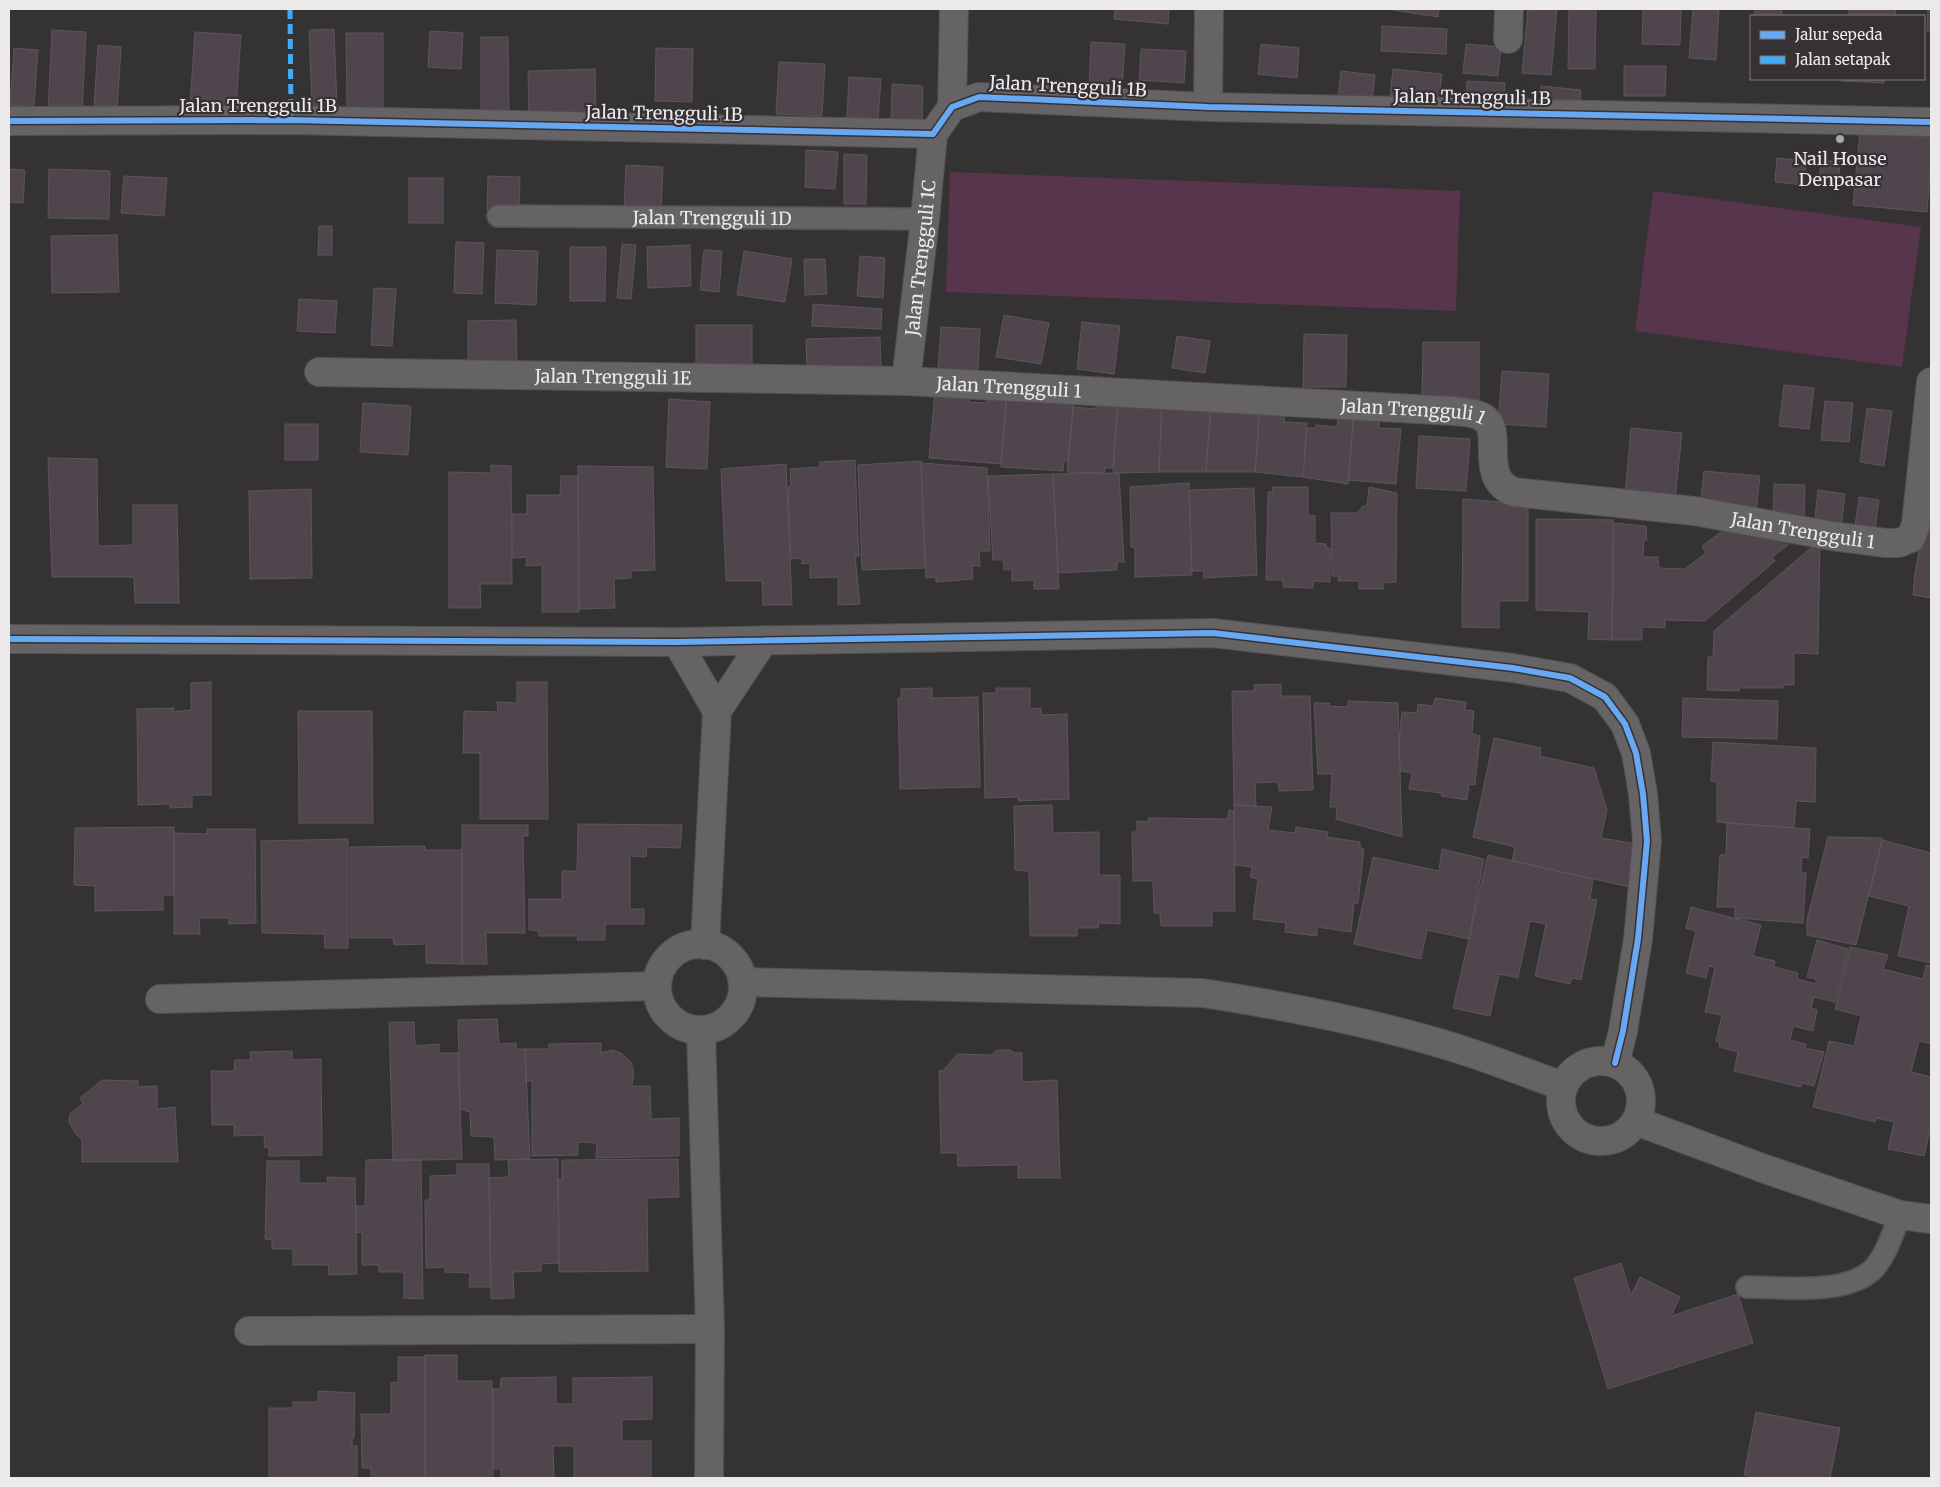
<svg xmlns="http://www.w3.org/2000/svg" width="1940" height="1487" font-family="Merriweather,serif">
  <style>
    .green { fill: #57354d }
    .building { fill: #51454d; stroke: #595758 }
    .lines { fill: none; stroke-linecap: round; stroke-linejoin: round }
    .service-casing { stroke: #525051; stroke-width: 24 }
    .minor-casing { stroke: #525051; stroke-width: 30 }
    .service { stroke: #656364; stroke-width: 21 }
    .minor { stroke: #656364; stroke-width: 28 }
    .quiet { stroke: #42abf6; stroke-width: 5; stroke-dasharray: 10 5; stroke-linecap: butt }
    .cycleway-casing { stroke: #353134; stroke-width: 9 }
    .cycleway { stroke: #66a8f1; stroke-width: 6 }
    .poi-dot { fill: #aca9ab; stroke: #353134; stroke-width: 2 }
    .labels { text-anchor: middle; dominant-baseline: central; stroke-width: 4.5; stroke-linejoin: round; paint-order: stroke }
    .street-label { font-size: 18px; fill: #ece9eb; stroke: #353134 }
    .poi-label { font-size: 18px; fill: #ece9eb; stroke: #353134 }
  </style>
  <rect width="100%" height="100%" fill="#343233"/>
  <path class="green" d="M950,172L1460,191L1456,311L946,292Z
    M1653,191L1921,227L1902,367L1635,331Z"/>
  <path class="building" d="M1115,9H1169L1168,24L1114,19Z
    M1387,9H1439L1438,17Z
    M1528,9H1557L1551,75L1522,73Z
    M1569,9H1596L1595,69H1568Z
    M1643,9H1681L1680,45L1642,44Z
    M1693,9H1719L1716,60L1689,58Z
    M1755,9H1782V16H1755Z
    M1849,9H1896L1895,16H1849Z
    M1928,9H1931V31H1927Z
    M1382,26L1447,29L1446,54L1381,51Z
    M334,29L337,106L312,107L309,30Z
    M52,30L86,32L82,114L48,112Z
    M430,31L463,33L461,69L428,67Z
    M195,32L241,35L236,109L190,105Z
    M346,33H383V108H347Z
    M481,37H508L509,112H481Z
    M1091,42L1125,44L1122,88L1089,85Z
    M1261,44L1299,48L1297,78L1258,74Z
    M1466,44L1501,47L1498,76L1463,73Z
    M98,45L121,47L117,111L94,109Z
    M14,48L38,50L34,107L10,105Z
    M656,48L693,49L692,102L655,101Z
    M1141,49L1186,51L1184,83L1139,80Z
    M779,62L825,64L822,116L776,114Z
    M1624,66H1666L1665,96H1624Z
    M595,69L596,114L529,116L528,71Z
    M1393,69L1442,74L1439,101L1390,96Z
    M1341,71L1375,75L1372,101L1338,97Z
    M849,77L881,79L878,119L847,117Z
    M1841,79H1884V83L1841,81Z
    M1467,81L1505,83L1503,110L1465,107Z
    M892,84L923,86L922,122L891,121Z
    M1541,86L1581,90L1579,110L1539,106Z
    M1860,131L1931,137V161L1927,212L1853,205Z
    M806,150L838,152L835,189L805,187Z
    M844,154L867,155L866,204H844Z
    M1777,158L1806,161L1804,185L1775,182Z
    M1821,160L1840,162L1839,187L1819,186Z
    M626,165L663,167L661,212L624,210Z
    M9,169L25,170L23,203L9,202Z
    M49,169L110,171L109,219L48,218Z
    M124,176L167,178L164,216L121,213Z
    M488,176L520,177L519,211L487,210Z
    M409,178H443V223H409Z
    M319,226H332V255H318Z
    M117,235L119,292L52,293L51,236Z
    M456,242L484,243L482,294L454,293Z
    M622,244L636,245L631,299L617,298Z
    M690,245L691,286L648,288L647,247Z
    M570,247H606L605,301H570Z
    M497,250L538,251L536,305L495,303Z
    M704,250L722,251L719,292L700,290Z
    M744,251L792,259L785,302L737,295Z
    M860,256L885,258L883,298L857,296Z
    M804,259H825L827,294L805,295Z
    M374,288L396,289L392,346L371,345Z
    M299,299L337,301L335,333L297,331Z
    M813,304L882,309L881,329L812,326Z
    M1004,315L1049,323L1041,364L996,357Z
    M516,320L517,361L468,362V321Z
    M1082,322L1120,326L1114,374L1077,369Z
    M696,325H752V368L696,369Z
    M941,327L980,329L978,371L938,369Z
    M1304,334L1347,335L1346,387H1303Z
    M1177,336L1210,341L1205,373L1172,368Z
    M880,337L881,369L807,371L806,339Z
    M1423,342H1479V400L1422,399Z
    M1502,371L1549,374L1546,427L1498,424Z
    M1784,385L1814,388L1809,429L1779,426Z
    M988,390L1007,392L1001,464L929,458L935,391L970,392L969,402L987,403Z
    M1007,395L1074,400L1068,461H1064L1063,471L1001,467Z
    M669,399L710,402L707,469L666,467Z
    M1096,399H1118L1113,468H1105V473L1067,472L1073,407L1096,409Z
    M1118,399L1162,401L1159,472L1113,473Z
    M1162,401L1211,405L1206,472H1159Z
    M1825,401L1853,403L1849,442L1821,440Z
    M363,403L411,406L408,455L360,452Z
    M1211,405L1260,406L1255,472H1206Z
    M1260,406L1285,407L1284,422L1307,423L1303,477L1255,472Z
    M1867,408L1892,411L1884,466L1860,462Z
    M1339,409L1354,410L1348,484L1303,477L1307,428H1316V425L1337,427Z
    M1354,410L1380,412L1379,428L1401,429L1396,484L1348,480Z
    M285,424H318V460H285Z
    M1631,428L1682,433L1675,500L1625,495Z
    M1419,436L1470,439L1466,491L1416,488Z
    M48,458L97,459L98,546L133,545V505H177L179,603H135L134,577H52Z
    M855,460L859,556H855L860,604L838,605V577L810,578V563L802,564V558L791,559L788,487L791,486L790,469L820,467V462Z
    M921,461L925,568L862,570L858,465Z
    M921,463L987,468L990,551H979L980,566H972L973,579L936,582V577L926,578Z
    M786,464L792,605H763L762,581H726L721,469Z
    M491,465L511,466L512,584H480L481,608H449V472L491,473Z
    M578,466L653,467L655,570L631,571V578L614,579L615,608L579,609Z
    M1704,471L1760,476L1756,512L1700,506Z
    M1119,473L1124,562H1117V570L1058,573L1053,474Z
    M1053,474L1059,589H1034V580L1012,581V569L1004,570L1003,560H993L988,476Z
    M561,476H578L579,612H542V565L526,566L527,557L512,558V514H527V495H560Z
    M1189,483L1192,575L1135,577V548L1131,547L1130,487Z
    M1774,484L1805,485L1804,520L1773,519Z
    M1931,486V598L1913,595L1915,573Z
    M1272,487H1308V515L1315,516V543L1326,544L1327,548H1330V582L1313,581V588L1283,587V580H1266L1268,492H1273Z
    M1369,487L1397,493L1396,582L1383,583V589H1359V581H1338L1339,576H1332L1331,513H1357L1363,506H1367Z
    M1254,488L1257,575L1204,578V571H1192L1189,490Z
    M311,489L312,578L250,579L249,491Z
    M1818,490L1845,494L1841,530L1814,527Z
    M1859,497L1879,500L1874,536L1854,533Z
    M1463,499L1528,504V601H1499V628L1462,627Z
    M1536,519L1613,520L1612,640L1588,639L1589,612L1536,610Z
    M1614,523L1646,526L1647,540H1644L1643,557H1658L1659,568L1685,569L1706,553L1702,546L1732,524L1782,537L1788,545L1772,557L1775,561L1705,621L1665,620V628L1642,627V640H1612Z
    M1820,540L1818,654L1794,653V685H1783V688H1739V691L1707,690L1708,657H1713L1714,631Z
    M211,682V795H192V807L170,808V804L138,805L137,709L174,708L173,712L191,710V683Z
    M517,682H547L548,819H480V753H463L464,711L498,712L497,702L517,703Z
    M1281,684V696H1310L1313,790L1279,791L1278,782L1255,783L1256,806L1234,805L1232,691H1254V685Z
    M932,688V698L978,697L980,787L900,789L898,698L901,697V689Z
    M996,688H1030V709L1041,708V715L1067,714L1069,799L1018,801V797L985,798L983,693H996Z
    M1435,698L1466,702L1465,710L1474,711L1472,734L1480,736L1475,785L1469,784L1467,800L1441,796L1442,793L1409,789L1412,773L1400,771L1399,740L1402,712L1417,713L1418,704L1433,706Z
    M1683,698L1778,701L1777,739L1682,737Z
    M1348,701L1398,703L1402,837L1336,819L1337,807H1330L1332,774H1318L1314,703H1330L1329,706L1348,707Z
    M298,711H372L373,823H299Z
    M1494,738L1541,748L1540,756L1594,768L1607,810L1601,838L1637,844L1630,887L1512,861L1515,847L1473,837Z
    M1713,742L1816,748L1815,802L1796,801L1794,828L1717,822V782L1711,781Z
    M1052,805L1053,833L1099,832V875H1120V924L1099,923L1098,928H1077V936H1030L1029,871L1015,870L1014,806Z
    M1234,805L1272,807L1268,830L1295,833L1296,827L1328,832L1327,837L1360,842V848L1364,849L1358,903H1354L1351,932L1317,927V936L1285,932L1286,923L1253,919L1258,879L1250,877L1252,867L1235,865Z
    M1229,810L1234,811L1235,911H1212V926H1161L1160,913H1154L1153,881H1133L1132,832H1137V821L1149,822L1148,818L1228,819Z
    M1727,823L1810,829L1808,858L1802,857L1801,873H1806L1803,923L1735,918V907H1717L1720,855H1726Z
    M578,824L682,825L680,848L647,847L646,857L630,856V909H644V924H605V940H577L578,936H539V931L529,930V899H562V871H577Z
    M462,825H528V836H523L525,933H486L487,964H462Z
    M174,827V895H163V910L95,911V886L74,885L75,828Z
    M207,829H255L256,923L229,924L228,918H199L200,934H174V833L207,834Z
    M1828,837L1883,838L1856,945L1807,935V920Z
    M348,839V948H325L324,934L262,933L261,841Z
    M1882,840L1931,853V963L1898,956L1909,906L1869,896Z
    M425,846V850H462V964L426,963V944L394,945L393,938H350V847Z
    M1442,849L1484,859L1469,939L1427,930L1421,959L1354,944L1373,857L1439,871Z
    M1488,855L1593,879L1590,899L1597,900L1581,980L1572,978L1570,984L1535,976L1546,924L1530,921L1518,978L1499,974L1490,1016L1453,1008Z
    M1691,907L1761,925L1753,956L1775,961L1774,967L1798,973L1797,979L1816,984V979L1807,977L1817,940L1848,949L1835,1002L1814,997L1811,1008L1817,1010L1813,1031L1793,1026L1790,1040L1806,1044L1805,1048L1824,1052L1814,1086L1802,1083L1801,1087L1734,1071L1738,1052L1719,1047L1720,1043L1716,1041L1722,1015L1705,1012L1715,967L1709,966L1706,978L1686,973L1696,931L1686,928Z
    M1850,947L1888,955L1883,969L1923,979L1926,965L1931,966V1044L1919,1041L1911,1072L1931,1077V1125L1924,1156L1888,1149L1894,1122L1877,1118L1875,1122L1813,1107L1829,1041L1854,1046L1861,1016L1835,1009Z
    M497,1019L499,1044L516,1043V1049H525L530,1159L495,1160L494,1137L471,1136L470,1112L460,1109L458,1020Z
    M389,1022H414L415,1046L439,1044V1053H458L462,1159L393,1161Z
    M601,1043V1053L613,1050L621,1053L631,1062L634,1073L632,1086H650L651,1119L679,1118V1156L596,1158L597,1143L578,1142V1155L532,1156V1081H526L525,1049H549V1044Z
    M997,1050H1011L1015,1053H1022V1082L1057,1080L1060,1178H1018V1165L958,1166L957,1153H941L939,1071L944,1070L957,1054L991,1055Z
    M292,1051V1060L321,1059L322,1155L269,1156V1147L265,1148L264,1135L234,1136V1125H212L211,1071H234L235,1060H251L250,1052Z
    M102,1080L138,1081V1087L157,1086V1109L175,1107L178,1162H82V1140L75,1133L69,1122L70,1114L83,1103L80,1098Z
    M421,1159L423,1299L404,1298V1272H379V1265H362V1232L356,1233V1206H365L366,1160Z
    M558,1159L559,1263L541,1264V1271L513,1272L514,1298L491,1299L489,1178L509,1177L508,1160Z
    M678,1159L679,1197L647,1198L648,1271L559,1272L558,1179L562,1180V1160Z
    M267,1161H299V1183H328L327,1177L355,1178L357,1274L329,1275L328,1265H293V1249H272V1240L265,1239Z
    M457,1164H489L491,1287H469L470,1273L445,1272V1267L426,1268L425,1200H430V1176L457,1175Z
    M1621,1263L1631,1295L1640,1277L1680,1297L1671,1316L1738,1294L1753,1343L1608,1389L1574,1278Z
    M425,1355H457V1381H492L493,1478H425Z
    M398,1357H425V1478H371V1468H362L361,1414H391V1383L398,1382Z
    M556,1377V1404H573V1378L652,1377V1419L622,1420V1441H651V1478H574V1446H553L554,1478H501V1469H493V1389H500L501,1378Z
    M318,1391L355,1393L354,1438L352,1439V1446H357V1478H269V1408H293V1402H318Z
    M1756,1412L1840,1428L1830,1478H1759L1744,1475Z"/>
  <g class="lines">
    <g class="service-casing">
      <g id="service">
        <path id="s1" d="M498,216L925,219"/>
        <path d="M1747,1287C1782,1287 1841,1295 1870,1272C1885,1260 1893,1232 1900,1215"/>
      </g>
    </g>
    <g class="minor-casing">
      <g id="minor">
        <path d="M1508,39L1509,9"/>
        <path d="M952,107L954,9"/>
        <path d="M1208,107L1209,9"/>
        <path d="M9,121L291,120L933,134L952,107L979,97L1208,107L1931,122"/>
        <path id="s2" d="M319,372L906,381L1453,411C1461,412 1472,412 1480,416C1508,427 1475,477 1514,492L1694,511L1832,536L1886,543H1899L1911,538L1916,524L1931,382"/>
        <path id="s3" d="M906,381L925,219L933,134"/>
        <path d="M9,639L677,642L1213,633L1513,668L1570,678L1605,697L1625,724L1636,753L1643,794L1647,841L1638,939L1623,1031L1615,1063"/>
        <path d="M677,642L717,711"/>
        <circle cx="700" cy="987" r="43"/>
        <path d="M705,945L717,711L764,640"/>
        <path d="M743,982L1203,993C1293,1007 1388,1025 1474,1054C1504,1064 1534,1076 1563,1086"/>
        <path d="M160,999L657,986"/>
        <path d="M701,1031L710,1329L709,1478"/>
        <circle cx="1601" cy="1101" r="40"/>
        <path d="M1636,1121L1765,1169L1900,1215L1931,1219"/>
        <path d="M249,1331L710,1329"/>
      </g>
    </g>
    <use href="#service" class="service"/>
    <use href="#minor" class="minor"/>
    <path class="quiet" d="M290,9L291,120"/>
    <g class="cycleway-casing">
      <path id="cycleway" d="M9,121L291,120L933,134L952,107L979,97L1208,107L1931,122
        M9,639L677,642L1213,633L1513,668L1570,678L1605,697L1625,724L1636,753L1643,794L1647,841L1638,939L1623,1031L1615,1063"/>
    </g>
    <use href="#cycleway" class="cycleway"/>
  </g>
  <circle class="poi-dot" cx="1840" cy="139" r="5"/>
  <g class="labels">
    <g class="street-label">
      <text transform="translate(1068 86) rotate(3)">Jalan Trengguli 1B</text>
      <text transform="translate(1472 97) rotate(1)">Jalan Trengguli 1B</text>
      <text x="258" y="105">Jalan Trengguli 1B</text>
      <text transform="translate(664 113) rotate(1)">Jalan Trengguli 1B</text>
      <text stroke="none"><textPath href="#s1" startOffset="214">Jalan Trengguli 1D</textPath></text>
      <text stroke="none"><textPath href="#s3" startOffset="124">Jalan Trengguli 1C</textPath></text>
      <text stroke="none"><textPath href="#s2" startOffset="294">Jalan Trengguli 1E</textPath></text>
      <text stroke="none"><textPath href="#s2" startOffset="690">Jalan Trengguli 1</textPath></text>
      <text stroke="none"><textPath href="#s2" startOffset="1095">Jalan Trengguli 1</textPath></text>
      <text stroke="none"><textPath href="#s2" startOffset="1544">Jalan Trengguli 1</textPath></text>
    </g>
    <g class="poi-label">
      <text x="1840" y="158">Nail House<tspan x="1840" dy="21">Denpasar</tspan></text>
    </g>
  </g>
  <rect width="1940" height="1487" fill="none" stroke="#ece9eb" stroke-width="20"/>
  <rect x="1750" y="15" width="175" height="65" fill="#353134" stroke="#7e7b7d"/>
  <rect x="1760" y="31" width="25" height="8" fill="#66a8f1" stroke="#7e7b7d"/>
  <text x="1795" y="40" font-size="15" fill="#ece9eb">Jalur sepeda</text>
  <rect x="1760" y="56" width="25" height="8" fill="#42abf6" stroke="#7e7b7d"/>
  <text x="1795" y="65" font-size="15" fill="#ece9eb">Jalan setapak</text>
</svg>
